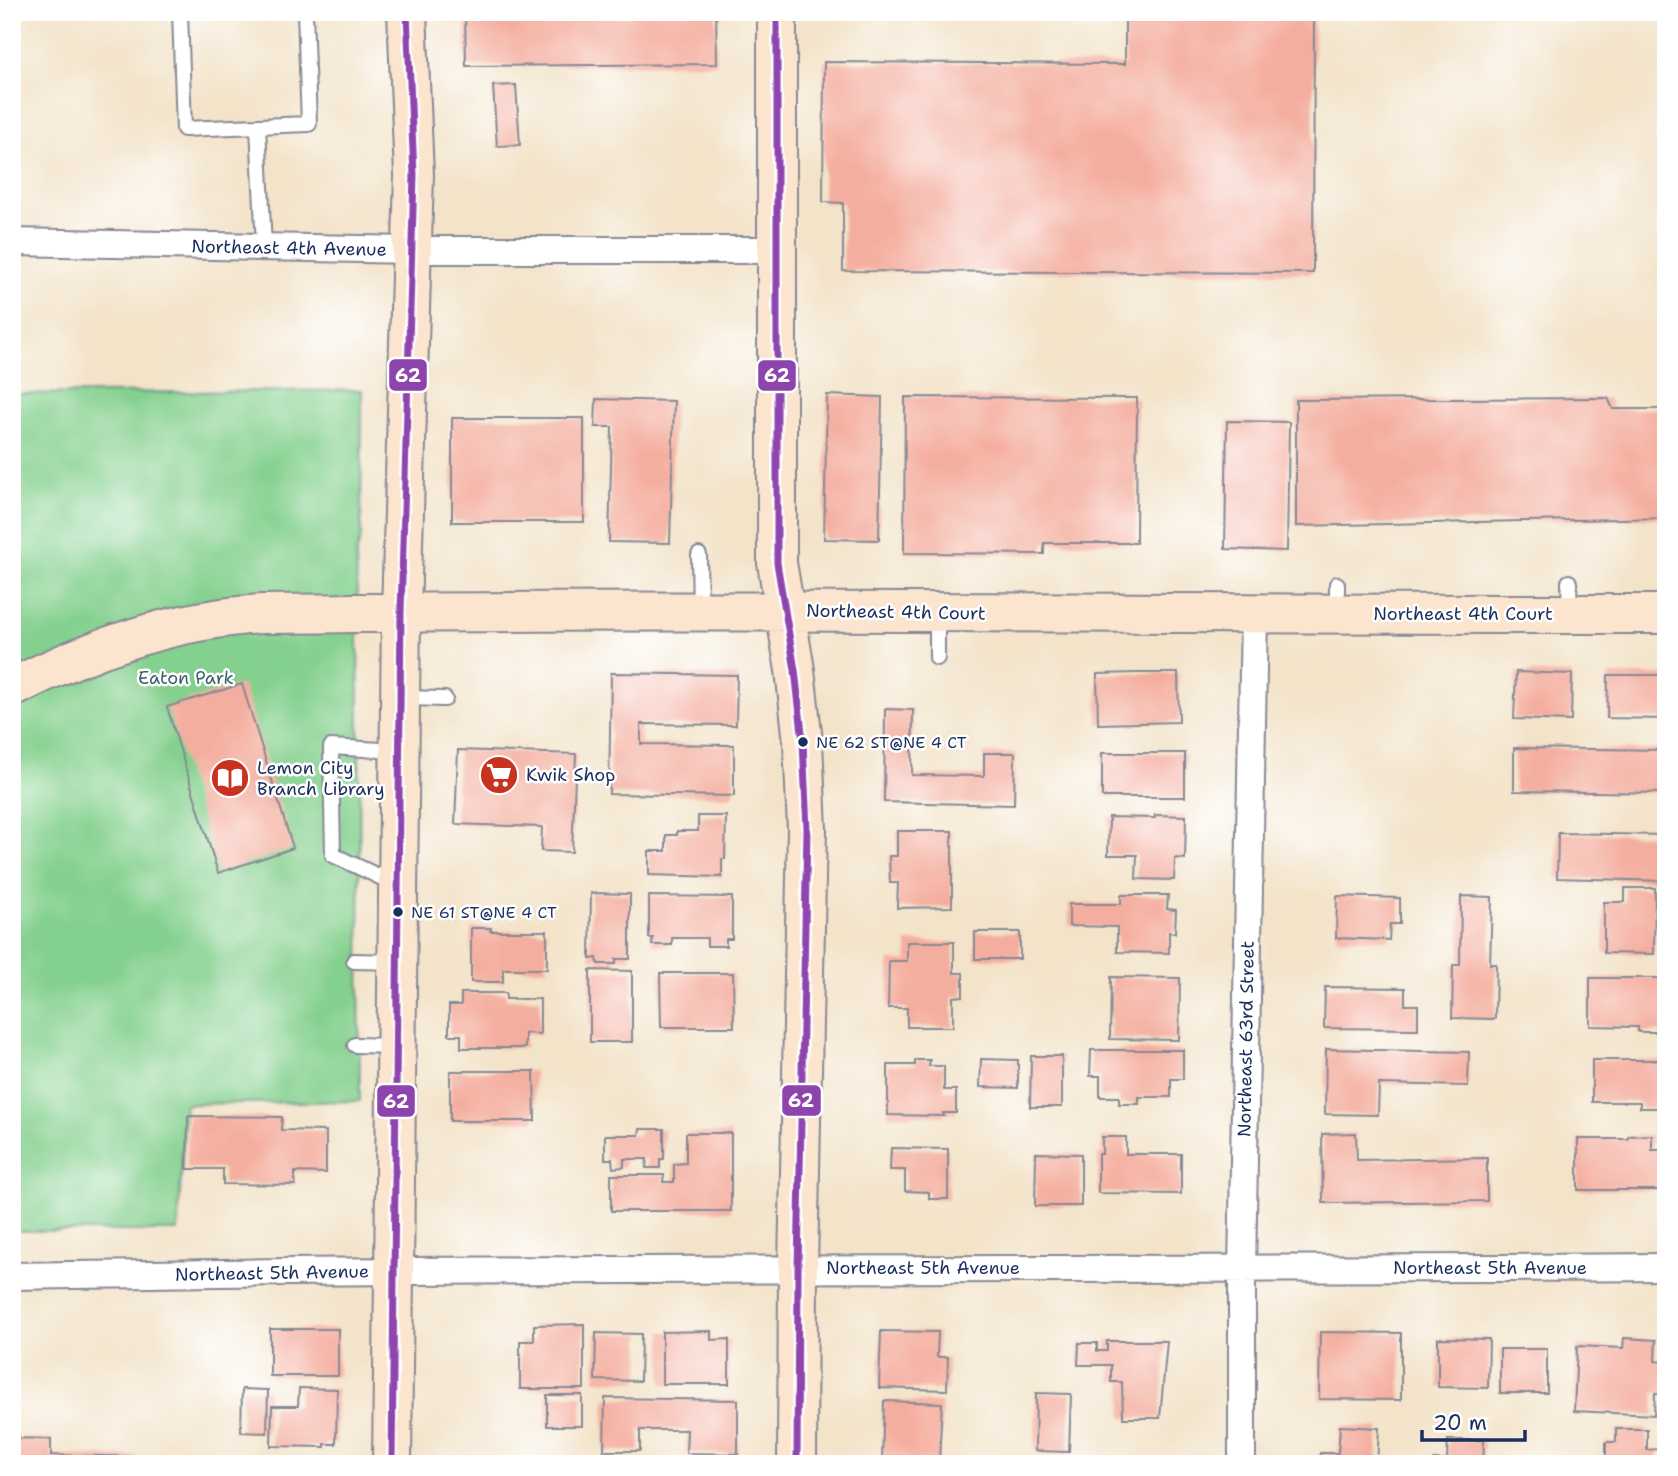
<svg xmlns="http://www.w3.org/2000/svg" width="1678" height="1476" font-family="'Shantell Sans',sans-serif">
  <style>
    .green { fill: #84d08e; stroke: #508076; stroke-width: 2 }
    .building { fill: #f4ae9f }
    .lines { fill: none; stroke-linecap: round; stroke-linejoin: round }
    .lane-casing { stroke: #878994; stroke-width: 18 }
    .street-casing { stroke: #878994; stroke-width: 30 }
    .secondary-casing { stroke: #878994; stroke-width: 42 }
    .lane { stroke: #fff; stroke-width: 14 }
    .street { stroke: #fff; stroke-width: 26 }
    .secondary { stroke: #fbe5cf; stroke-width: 38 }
    .bus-1-casing { stroke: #fff; stroke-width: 12 }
    .bus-1 { stroke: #8e44ad; stroke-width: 7 }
    .bus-dot { fill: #1b2f5e; stroke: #fff; stroke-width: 2.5 }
    .labels { text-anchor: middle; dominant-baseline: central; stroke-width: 5; stroke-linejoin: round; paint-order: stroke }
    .bus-label { font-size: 16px; fill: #1b2f5e; stroke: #fff; text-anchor: start }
    .street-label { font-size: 18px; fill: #1b2f5e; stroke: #fff }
    .park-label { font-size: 18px; fill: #3a5f6c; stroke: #fff }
    .poi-label { font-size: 18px; fill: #1b2f5e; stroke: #fff; text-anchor: start }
    .line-badge { stroke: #fff; stroke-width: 2.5 }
    .badge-label { font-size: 19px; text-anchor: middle; font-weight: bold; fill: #fff }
  </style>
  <rect width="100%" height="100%" fill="#fff"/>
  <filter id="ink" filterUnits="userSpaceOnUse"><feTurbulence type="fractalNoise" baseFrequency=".0143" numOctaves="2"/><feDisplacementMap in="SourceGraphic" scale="14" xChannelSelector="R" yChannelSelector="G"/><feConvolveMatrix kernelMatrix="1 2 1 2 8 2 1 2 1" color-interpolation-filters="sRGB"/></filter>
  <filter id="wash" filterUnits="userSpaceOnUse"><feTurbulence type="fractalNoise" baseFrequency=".00686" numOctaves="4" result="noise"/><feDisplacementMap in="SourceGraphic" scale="28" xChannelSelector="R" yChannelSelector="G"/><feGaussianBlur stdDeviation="1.57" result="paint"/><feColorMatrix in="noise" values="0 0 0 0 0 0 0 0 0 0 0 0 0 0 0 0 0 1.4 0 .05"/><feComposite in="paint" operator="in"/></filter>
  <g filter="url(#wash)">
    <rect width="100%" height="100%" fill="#f3e3c9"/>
    <path class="green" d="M362,390L361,536L356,555C362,737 358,919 360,1101L185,1104L178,1231H12V394Z"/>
    <g id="blocks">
      <path class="building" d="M465,12H716L717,64L466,66Z
        M1125,12H1314L1313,273L843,271V203L823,202L824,62L1125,64Z
        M516,85L520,145L497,146L493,86Z
        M827,395L882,397L879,540L824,539Z
        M905,397L1137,398L1136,543H1044V554L904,553Z
        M1608,398L1613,409H1666V518L1296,526V400Z
        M596,399L674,401L670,543L609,542L612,427H595Z
        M452,418H584V522H452Z
        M1227,421L1289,422L1287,551L1225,549Z
        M1516,672L1572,674L1571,721L1514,719Z
        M611,673L737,675L736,725L641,724V744L734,745V796L609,794Z
        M1138,673H1178L1179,722L1098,724L1097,674Z
        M1608,675H1666L1665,719L1607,718Z
        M242,684L293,848L218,873L167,707Z
        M885,709L913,710L912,775L984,776V753H1015L1014,805L884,802Z
        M1514,748L1666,750V793L1514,791Z
        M458,750L576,754L572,852L541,851L542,827L455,824Z
        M1102,753H1185V797H1102Z
        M1155,815L1186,816L1185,859L1175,858L1174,880L1136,879L1137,855H1108L1109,817L1155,818Z
        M698,816H726L725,859H722V877L649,875V851H666V835H677V831H698Z
        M897,831H952V907L897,908L898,883H890L889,856H897Z
        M1558,833L1666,835V881L1557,878Z
        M1625,888H1655L1654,954L1604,953V902H1625Z
        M591,893L630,894V959H616V964H598L597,958L590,959Z
        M1121,895H1168L1167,909L1176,910L1175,933L1169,932V953L1117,952V927L1069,926V904H1121Z
        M649,896L732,897V939H726V946H707V938H672V945H652L653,938H649Z
        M1337,896L1400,898V924H1390L1389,940L1336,938Z
        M1461,896L1492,897L1490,964H1496L1495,1019L1452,1018L1453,965H1460Z
        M471,928H491L490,931H547V969H503V982H471Z
        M975,932H1020V959H975Z
        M907,942H954V973H963V996L953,997V1027H907V1008H888L889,961H907Z
        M590,970L632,971V1042H590Z
        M660,973H733L734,1027H661Z
        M1111,977L1180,978L1179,1040L1110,1039Z
        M1590,978H1665V1032H1638V1027L1590,1026Z
        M1325,987L1405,988V1005H1418V1029L1324,1028Z
        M461,993H506V999H540V1034L525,1033V1048H461V1035H449V1005H461Z
        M1326,1049L1469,1052L1468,1086L1379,1084L1378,1115L1325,1114Z
        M1091,1050H1183V1079H1171V1097H1139V1104H1119V1097H1100V1076H1090Z
        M1031,1056H1062V1107H1030Z
        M981,1059L1018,1060V1088L980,1087Z
        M915,1060H930L929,1066H944V1090H956V1113H943L944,1116L888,1115V1065H915Z
        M1592,1060H1662V1108H1640V1102H1592Z
        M450,1071H534L535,1121H450Z
        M188,1116L282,1117L281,1130L326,1131V1173L295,1172V1185L223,1184V1169H187Z
        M640,1129H664V1159H660V1168H646L647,1159H624V1167L613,1168L612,1159H605V1135H639Z
        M686,1133H731V1211H611V1175H664L663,1182H674V1164L686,1163Z
        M1356,1133L1357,1160L1487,1158V1201L1323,1203L1322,1134Z
        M1652,1135V1150H1666V1190H1578V1139H1628V1136Z
        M1102,1137H1126V1154H1181V1194L1098,1193V1154H1102Z
        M891,1148L948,1149V1199H929V1192L905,1191V1170H890Z
        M1036,1153L1081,1154V1206H1035Z
        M584,1324V1389H520V1341H534V1325Z
        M270,1329H338V1376H270Z
        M711,1331V1340L729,1339V1384H662V1332Z
        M881,1331L938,1332L937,1357H948L947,1390L879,1388Z
        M1320,1332L1401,1333V1400L1319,1399Z
        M596,1333L641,1334L640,1381L595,1380Z
        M1438,1338L1489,1339L1488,1388L1438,1387Z
        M1624,1338L1656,1340L1655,1361L1664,1362L1663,1393H1655L1654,1415L1574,1411L1577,1346L1623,1348Z
        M1107,1341H1167L1160,1418H1123L1122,1382H1111V1365H1078L1079,1343H1097V1351H1107Z
        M1500,1349H1547V1393H1500Z
        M299,1388L337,1389L336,1444H325V1447L271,1446L272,1406H298Z
        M242,1389L268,1390L267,1433L241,1432Z
        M1036,1393L1071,1394L1069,1452L1035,1451Z
        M547,1395H582V1426H547Z
        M605,1398L738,1400V1454L686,1453L687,1430H640V1451H604Z
        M884,1401L942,1403L939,1461L882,1459Z
        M1340,1426L1379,1428L1377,1464H1319L1320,1453H1338Z
        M1616,1429H1647V1450L1659,1449L1658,1464H1606V1442H1616Z
        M12,1438L51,1439V1455L150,1457V1464H12Z
        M1448,1440H1484L1483,1464H1434V1460H1447Z"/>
    </g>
  </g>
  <g filter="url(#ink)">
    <use href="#blocks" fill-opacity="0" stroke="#878994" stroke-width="2"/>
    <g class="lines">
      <g class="lane-casing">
        <path id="lane" d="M180,12L184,129L309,124L305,12
          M258,127L264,247
          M699,555L700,610
          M1569,582L1570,613
          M1337,584V614
          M937,613V658
          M403,698L445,699
          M395,884L333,855L331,747L397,751
          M354,961L397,962
          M355,1045L396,1046"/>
      </g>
      <g class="street-casing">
        <path id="street" d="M12,242L412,250H776
          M12,1276C563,1266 1115,1271 1666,1267
          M1242,1464V1270L1254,615"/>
      </g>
      <g class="secondary-casing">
        <path id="secondary" d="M777,12V563L795,670L803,742L807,829L798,1268L797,1464
          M12,688C89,648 176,619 262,614C730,608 1198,615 1666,614
          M392,1464L401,612L414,175L407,12"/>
      </g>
      <use href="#lane" class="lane"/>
      <use href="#street" class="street"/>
      <use href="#secondary" class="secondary"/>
      <g class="bus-1-casing">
        <path id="bus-1" d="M777,12V563L795,670L803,742L807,829L798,1268L797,1464
          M392,1464L401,612L414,175L407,12"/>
      </g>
      <use href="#bus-1" class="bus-1"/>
    </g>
  </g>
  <defs>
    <g id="supermarket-disc" transform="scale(2.0125)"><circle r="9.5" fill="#c8321e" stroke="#fff"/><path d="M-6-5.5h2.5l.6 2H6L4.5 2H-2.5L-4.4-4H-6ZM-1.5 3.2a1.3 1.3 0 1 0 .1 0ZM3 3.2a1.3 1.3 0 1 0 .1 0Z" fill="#fff"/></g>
    <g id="library-disc" transform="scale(2.0125)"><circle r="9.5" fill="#c8321e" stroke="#fff"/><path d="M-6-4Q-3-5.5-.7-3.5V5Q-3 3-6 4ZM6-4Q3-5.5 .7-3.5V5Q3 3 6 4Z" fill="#fff"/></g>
  </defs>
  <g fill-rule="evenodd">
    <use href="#supermarket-disc" x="499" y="775"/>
    <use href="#library-disc" x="230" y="778"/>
  </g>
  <g class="bus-dot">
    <circle cx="803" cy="742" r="6"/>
    <circle cx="398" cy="912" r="6"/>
  </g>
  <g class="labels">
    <g class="bus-label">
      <text x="816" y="742">NE 62 ST@NE 4 CT</text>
      <text x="411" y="912">NE 61 ST@NE 4 CT</text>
    </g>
    <g class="street-label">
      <text transform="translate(289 248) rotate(1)">Northeast 4th Avenue</text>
      <text transform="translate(896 612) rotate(1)">Northeast 4th Court</text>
      <text x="1463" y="614">Northeast 4th Court</text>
      <text transform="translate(1246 1039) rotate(-89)">Northeast 63rd Street</text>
      <text x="923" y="1268">Northeast 5th Avenue</text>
      <text x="1490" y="1268">Northeast 5th Avenue</text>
      <text transform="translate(272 1273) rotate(-1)">Northeast 5th Avenue</text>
    </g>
    <g class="park-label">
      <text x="186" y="678">Eaton Park</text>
    </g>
    <g class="poi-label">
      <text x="257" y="768">Lemon City<tspan x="257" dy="21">Branch Library</tspan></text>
      <text x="526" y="775">Kwik Shop</text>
    </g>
  </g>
  <g class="line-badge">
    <rect x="388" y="358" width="40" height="34" rx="7" fill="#8e44ad"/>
    <rect x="757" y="359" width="40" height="33" rx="7" fill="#8e44ad"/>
    <rect x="781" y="1084" width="41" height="33" rx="7" fill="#8e44ad"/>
    <rect x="376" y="1084" width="40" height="34" rx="7" fill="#8e44ad"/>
  </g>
  <g class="badge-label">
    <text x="408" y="382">62</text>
    <text x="777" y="382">62</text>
    <text x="801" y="1107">62</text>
    <text x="396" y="1108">62</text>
  </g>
  <rect width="1678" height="1476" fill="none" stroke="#fff" stroke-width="42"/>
  <path d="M1422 1430v10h103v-10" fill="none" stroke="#1b2f5e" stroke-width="3.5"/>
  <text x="1433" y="1430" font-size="21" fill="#1b2f5e" stroke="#ffffff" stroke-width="5" paint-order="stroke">20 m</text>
</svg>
